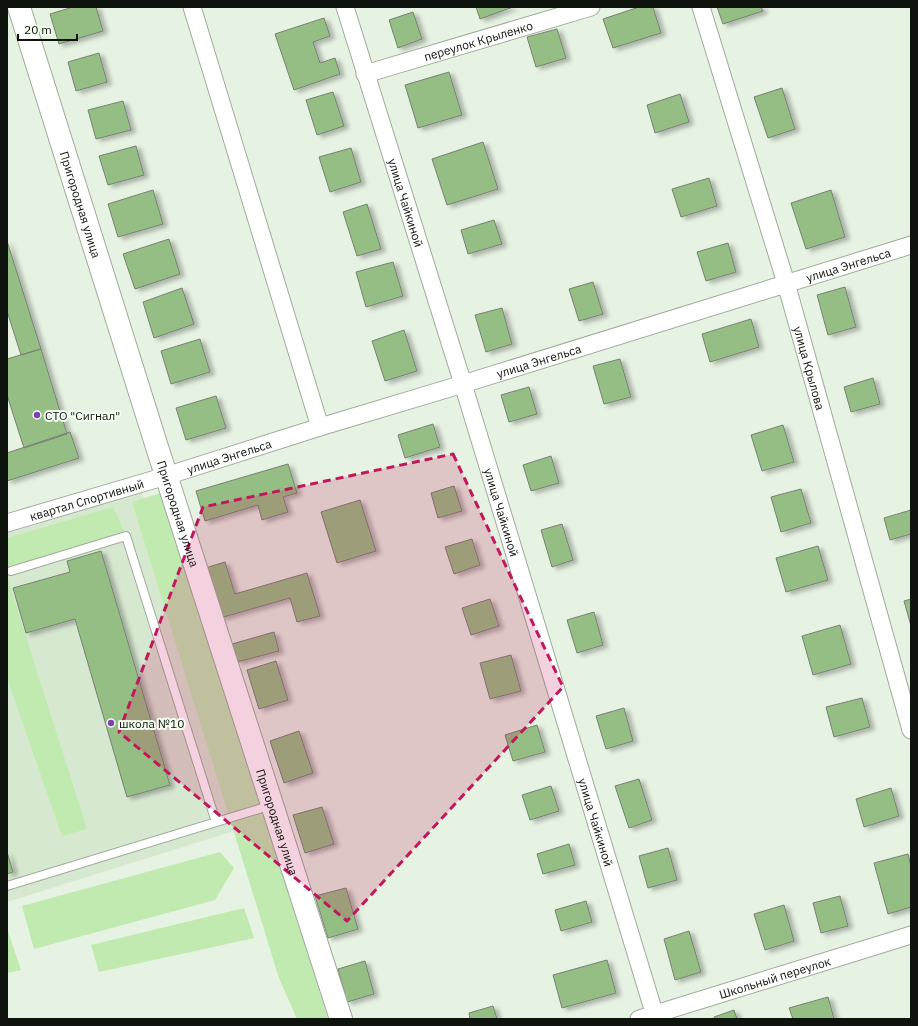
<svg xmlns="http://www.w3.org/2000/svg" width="918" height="1026" font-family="'IBM Plex Sans',sans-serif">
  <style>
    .built { fill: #d7e8d1 }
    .green { fill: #c0eab0 }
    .building { fill: #94be83; stroke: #788273; filter: url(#shadow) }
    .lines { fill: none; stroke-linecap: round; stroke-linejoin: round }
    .lane-casing { stroke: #9fab9b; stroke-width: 10 }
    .street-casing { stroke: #9fab9b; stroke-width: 19 }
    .secondary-casing { stroke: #9fab9b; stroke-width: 24 }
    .lane { stroke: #fff; stroke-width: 8 }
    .street { stroke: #fff; stroke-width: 17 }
    .secondary { stroke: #fff; stroke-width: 22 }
    .marked { fill: #c2185b; fill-opacity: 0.2; stroke: #c2185b; stroke-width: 3; stroke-dasharray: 8 5; stroke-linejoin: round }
    .poi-dot { fill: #8040b4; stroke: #f5fff2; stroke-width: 1.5 }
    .labels { text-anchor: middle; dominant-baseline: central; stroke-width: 4; stroke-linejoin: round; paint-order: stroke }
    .street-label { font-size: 12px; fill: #0f130d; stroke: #f5fff2 }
    .poi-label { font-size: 12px; fill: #0f130d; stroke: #f5fff2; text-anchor: start }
  </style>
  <defs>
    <filter id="shadow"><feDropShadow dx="4.5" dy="2.5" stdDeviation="2" flood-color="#0004"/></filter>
  </defs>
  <rect width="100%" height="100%" fill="#e6f2e2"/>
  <path class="built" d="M141,490L247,827L7,902V532Z"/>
  <path class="green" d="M167,491L328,1019H297L279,978L132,502Z
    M113,507L125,533L7,567V538Z
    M7,577L87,829L62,836L7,678Z
    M220,852L234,868L215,900L34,949L22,906Z
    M244,908L254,938L99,972L91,945Z
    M7,928L21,970L7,973Z"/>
  <path class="building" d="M73,7H96L103,31L59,44L50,14Z
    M476,7H513L480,19Z
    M639,7H653L661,33L613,48L603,19Z
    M717,7H761L763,11L723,24Z
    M413,12L422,39L398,48L389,20Z
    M324,18L330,36L313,42L320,63L335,58L340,74L294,90L275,34Z
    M557,29L566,58L536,67L527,37Z
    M99,53L107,82L76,91L68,62Z
    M449,72L462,115L418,128L405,85Z
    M782,88L795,129L768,138L754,97Z
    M333,92L344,126L317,135L306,100Z
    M680,94L689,122L655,133L647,105Z
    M123,101L131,130L96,139L88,110Z
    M483,142L498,189L447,205L432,159Z
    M136,146L144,175L108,185L99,156Z
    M351,148L361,182L330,192L319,157Z
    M709,178L717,206L681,217L672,189Z
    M153,190L163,224L118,237L108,204Z
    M831,190L845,237L806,249L791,203Z
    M367,204L381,249L357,256L343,212Z
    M494,220L502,244L468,254L461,230Z
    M169,239L180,274L135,289L123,254Z
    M7,241L41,349L21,355L7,311Z
    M728,243L736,272L706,281L697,252Z
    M393,262L403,296L366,307L356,272Z
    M593,282L603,314L579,321L569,289Z
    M845,287L856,327L828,335L817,295Z
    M182,288L194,324L154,338L143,302Z
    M502,308L512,344L486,352L475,315Z
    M751,319L759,347L710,362L702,334Z
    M404,330L417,371L385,381L372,341Z
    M200,339L210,372L171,384L161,351Z
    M41,349L67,434L24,448L7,395V359Z
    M620,359L631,397L604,404L593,366Z
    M873,378L880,404L851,412L844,387Z
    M529,387L537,414L509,422L501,395Z
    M216,396L226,428L186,440L176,408Z
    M433,424L440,447L405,458L398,435Z
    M783,425L794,462L762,471L751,435Z
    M70,432L79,458L7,481V453Z
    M551,456L559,483L531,491L523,465Z
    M288,464L297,493L283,497L288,512L262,520L258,505L205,521L196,491Z
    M454,486L462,511L438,518L431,493Z
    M801,489L811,523L781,532L771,497Z
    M360,500L376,551L337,563L321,512Z
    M911,510V534L890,540L884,518Z
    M562,524L573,560L552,567L541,530Z
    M472,539L480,565L454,574L445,547Z
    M818,546L828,580L786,592L776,558Z
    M101,551L170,785L127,797L75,619L26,633L13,588L70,572L67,561Z
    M225,562L235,594L307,573L320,616L297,622L290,598L220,618L205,568Z
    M490,599L499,626L471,635L462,608Z
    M911,599V626L904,601Z
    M594,612L603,645L577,653L567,620Z
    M840,625L851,664L813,675L802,636Z
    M274,632L279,651L237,662L232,644Z
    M511,655L521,691L490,699L480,663Z
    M276,661L288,700L259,709L247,670Z
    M862,698L870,727L834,737L826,707Z
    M624,708L633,741L606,749L596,716Z
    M537,725L545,752L513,761L505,735Z
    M299,731L313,773L284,783L270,741Z
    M639,779L652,820L629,828L615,786Z
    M551,786L559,811L530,820L522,795Z
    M891,788L899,816L864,827L856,799Z
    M322,807L334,844L305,853L293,815Z
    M569,844L575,865L543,874L537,854Z
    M668,848L677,880L648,888L639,856Z
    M7,852L13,872L7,874Z
    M908,854L911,866V907L888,914L874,863Z
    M346,888L358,929L328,938L315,896Z
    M840,896L848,926L821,933L813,903Z
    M586,901L592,922L561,931L555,910Z
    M784,905L794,941L765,950L754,914Z
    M689,931L701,972L675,980L664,939Z
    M607,960L616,993L562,1008L553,975Z
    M365,961L374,994L347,1002L338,969Z
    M828,997L834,1019H793L789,1008Z
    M493,1006L497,1019H470L469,1013Z
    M734,1010L737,1019H715L714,1017Z"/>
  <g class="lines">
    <g class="lane-casing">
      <path id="lane" d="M11,571L126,536L216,822
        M7,886L272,805"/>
    </g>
    <g class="street-casing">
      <g id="street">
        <path d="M192,7L320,427"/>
        <path id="s1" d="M345,7L463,384L656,1019"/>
        <path id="s2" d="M701,7L786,283L911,730"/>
        <path id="s3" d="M365,74L591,7"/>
        <path id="s4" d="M7,523L166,476L320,427L463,384L911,245"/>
        <path id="s5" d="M639,1019L911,935"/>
      </g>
    </g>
    <g class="secondary-casing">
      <g id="secondary">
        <path id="s6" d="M19,7L157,447L341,1019"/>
      </g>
    </g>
    <use href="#lane" class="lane"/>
    <use href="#street" class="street"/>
    <use href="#secondary" class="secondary"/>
  </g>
  <path class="marked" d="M453,454L563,687L347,921L119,732L203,507Z"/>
  <g class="poi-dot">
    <circle cx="37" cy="415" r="4"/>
    <circle cx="111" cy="723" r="4"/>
  </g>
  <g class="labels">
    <g class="street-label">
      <text stroke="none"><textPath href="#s3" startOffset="118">переулок Крыленко</textPath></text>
      <text stroke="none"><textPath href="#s1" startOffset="205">улица Чайкиной</textPath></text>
      <text stroke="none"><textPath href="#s6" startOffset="207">Пригородная улица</textPath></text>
      <text stroke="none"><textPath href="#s4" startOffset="880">улица Энгельса</textPath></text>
      <text stroke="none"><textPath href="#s4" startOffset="556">улица Энгельса</textPath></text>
      <text stroke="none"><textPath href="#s2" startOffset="377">улица Крылова</textPath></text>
      <text stroke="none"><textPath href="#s4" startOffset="232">улица Энгельса</textPath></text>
      <text stroke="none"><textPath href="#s4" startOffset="83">квартал Спортивный</textPath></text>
      <text stroke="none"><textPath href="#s6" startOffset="531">Пригородная улица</textPath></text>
      <text stroke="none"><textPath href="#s1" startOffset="529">улица Чайкиной</textPath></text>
      <text stroke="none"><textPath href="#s6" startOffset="855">Пригородная улица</textPath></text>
      <text stroke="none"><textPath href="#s1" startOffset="853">улица Чайкиной</textPath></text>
      <text stroke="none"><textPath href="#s5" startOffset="142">Школьный переулок</textPath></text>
    </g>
    <g class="poi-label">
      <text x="45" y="415">СТО "Сигнал"</text>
      <text x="119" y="723">школа №10</text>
    </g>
  </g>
  <rect width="918" height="1026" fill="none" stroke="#0f130d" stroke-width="16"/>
  <path d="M18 34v6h59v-6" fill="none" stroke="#0f130d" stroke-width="2"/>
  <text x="24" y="34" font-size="12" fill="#0f130d" stroke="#f5fff2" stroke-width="3" paint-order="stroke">20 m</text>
</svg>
